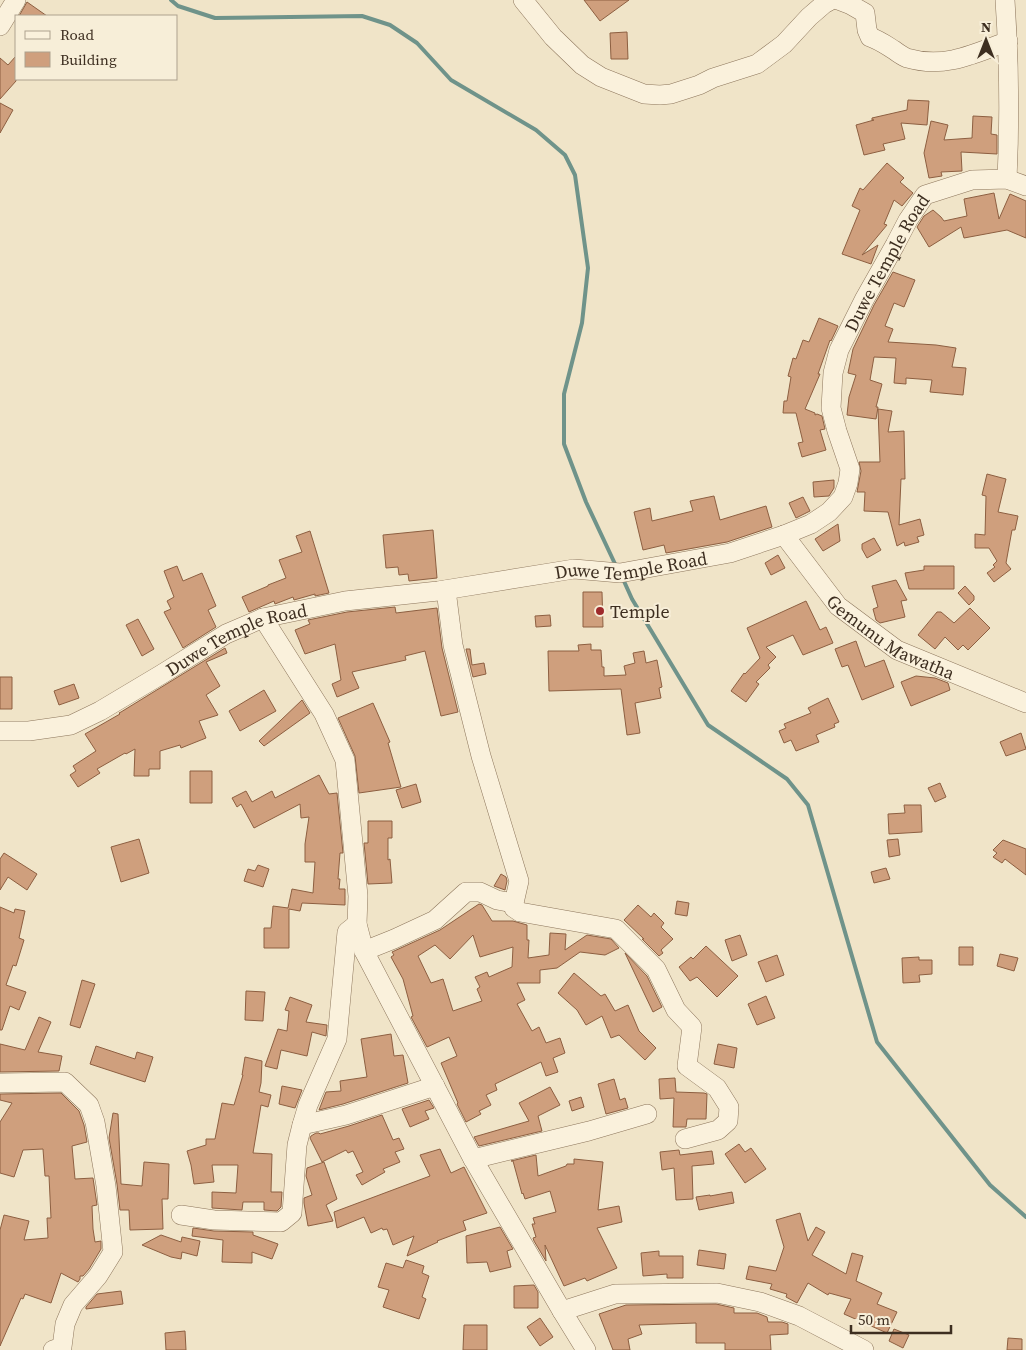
<svg xmlns="http://www.w3.org/2000/svg" width="1026" height="1350" font-family="'Source Serif 4',serif">
  <style>
    .lines { fill: none; stroke-linecap: round; stroke-linejoin: round }
    .stream { stroke: #6f938a; stroke-width: 4 }
    .building { fill: #cf9f7d; stroke: #8d5f41; fill-rule: evenodd }
    .minor-casing { stroke: #8d765c; stroke-width: 20 }
    .minor { stroke: #faf1dc; stroke-width: 19 }
    .poi-dot { fill: #9e2a2b; stroke: #f7eed8; stroke-width: 2 }
    .labels { text-anchor: middle; dominant-baseline: central; stroke-width: 4; stroke-linejoin: round; paint-order: stroke }
    .street-label { font-size: 18px; fill: #3d2e20; stroke: #f7eed8 }
    .poi-label { font-size: 18px; fill: #3d2e20; stroke: #f7eed8; text-anchor: start }
  </style>
  <rect width="100%" height="100%" fill="#f0e4c8"/>
  <g class="lines">
    <path class="stream" d="M171,0L178,6L215,18L362,16L390,25L417,43L451,80L536,130L565,155L575,175L588,268L582,323L564,394V444L586,502L616,566
      M623,579L632,599L708,725L787,779L808,805L877,1042L990,1185L1026,1217"/>
  </g>
  <path class="building" d="M584,0H629L600,21Z
    M27,2L47,16H19Z
    M627,32L628,59H611L610,33Z
    M16,56V81L0,99V58L8,65Z
    M908,100L929,101L927,125L901,123L905,139L883,144L885,150L864,155L856,125L874,120H872V118L907,110Z
    M0,103L13,110L0,133Z
    M973,116L992,117L991,134L997,135V154L961,152L962,171L941,172L942,176L929,178L924,153L931,121L948,125L944,140L972,138Z
    M887,163L904,178L900,182L913,193L902,206L894,200L884,224L887,225L862,255L878,245L871,264L842,254L860,210L852,206L860,188L863,190Z
    M994,193L999,219L1010,194L1026,201V238L1007,230L964,238L961,227L929,247L917,227L924,216L933,210L941,217L944,221L967,216L964,199Z
    M893,272L915,280L904,307L894,303L885,326L893,329L888,342L936,345L956,348L952,367L966,368L963,395L930,392L932,380L906,378V384L894,383L896,358L874,357L870,380L882,384L876,407H878L876,419L847,415L849,397L856,375L848,373L853,349L874,305Z
    M819,318L838,326L831,341L830,340L818,374H820L805,409L815,413V415L817,414L822,416L825,429L820,430L826,450L802,457L798,443L803,442L796,413H783L784,401H787L791,377L788,376L793,358L796,359L803,340L809,342Z
    M878,409L892,411L888,432L904,431L905,479H901L899,525L920,519L924,535L917,537L919,542L905,546L904,542L897,546L888,512L864,511L865,492H857L861,471L859,462H880Z
    M987,474L1006,479L998,512L1018,516L1015,530H1012L1006,563L1011,569L994,582L987,573L995,567L993,565L997,561L989,548H975V534L985,535L986,496L982,495Z
    M834,480V488L829,496L814,497L813,482Z
    M714,496L720,520L766,506L772,527L727,542L666,553L664,545L643,550L634,512L650,508L652,521L693,511L690,501Z
    M803,497L810,511L796,518L789,503Z
    M838,524L840,541L823,551L815,539Z
    M433,530L437,578L409,581L408,574L399,575L398,567L386,568L383,535Z
    M310,531L329,593L315,596V594L294,600L293,597L275,604L274,601L249,612L242,597L268,586V585L286,578L279,560L302,552L296,536Z
    M874,538L881,550L867,558L862,549V544Z
    M778,555L785,568L771,575L765,563Z
    M177,566L183,581L202,573L216,606L208,610L216,627L183,648L164,612L171,609L167,601L174,597L164,571Z
    M924,566H954V589H909L905,573L924,570Z
    M896,580L907,600L901,601L905,617L880,623L876,620L873,609L878,607L872,586Z
    M965,586L974,596V600L969,605L958,593Z
    M583,592H602L603,627H583Z
    M806,601L820,630L826,627L833,643L803,655L793,635L766,647L776,657L768,665L770,668L756,682L759,684L746,702L731,691L744,673L745,674L760,658L747,628Z
    M395,607L396,613L437,608L442,648L458,712L441,716L425,651L405,656L406,660L352,672L359,688L337,697L332,684L341,680L335,644L305,654L295,630L310,624L308,620L347,612Z
    M970,608L990,628L968,650L963,645L958,650L945,637L935,649L918,635L937,612H941L954,623Z
    M550,615L551,626L536,627L535,616Z
    M138,619L154,649L142,656L126,625Z
    M856,641L865,667L884,660L894,687L862,700L848,665L842,667L835,649Z
    M591,644V650H601L602,667H604V676L626,675L624,666L635,663L633,653L644,651L646,663L657,660L662,687L659,688L661,698L635,703L640,733L627,735L621,689L549,691L548,651H579L578,645Z
    M225,648L227,653L206,662L220,686L206,695L218,715L199,721L206,738L181,748L180,745L160,751V769H149V776H134L135,749L126,754L125,753L97,769L100,773L78,787L70,775L76,771L73,766L96,751L85,734L120,714L119,713L121,712Z
    M466,649H470L472,665L484,663L486,674L473,677Z
    M916,676L935,678L948,683L950,690L911,706L901,682Z
    M0,677H12V709H0Z
    M74,684L79,698L59,705L54,691Z
    M264,690L276,711L240,731L229,711Z
    M828,698L839,722L834,724L835,727L816,735L819,742L796,751L791,740L784,743L779,731L786,728L784,724L811,713L808,708Z
    M302,700L310,713L264,746L259,741Z
    M373,703L390,742L388,743L401,787L359,793L355,756L338,718Z
    M1021,733L1026,749L1006,756L1000,742Z
    M190,771H212V803H190Z
    M319,775L329,794L337,793L343,853H340L338,879H340L339,889H345V905L302,903L300,911L289,909V948H264V928H271L273,906L288,908L292,889L313,893L315,862H305V844L309,817L301,818L300,804L254,828L241,804L237,807L232,798L246,791L252,802L272,791L275,798Z
    M940,783L946,797L935,802L928,788Z
    M416,784L421,802L402,808L396,790Z
    M904,805H921L922,832L889,834L888,814L905,813Z
    M368,821H392V838H388V860L390,859L392,883L368,884L364,843H368Z
    M139,839L149,873L121,882L111,847Z
    M898,839L900,855L889,857L887,840Z
    M1003,840L1026,849V875L1005,859L1002,863L993,857L997,853L993,850Z
    M4,853L37,874L27,890L8,877L0,890V859Z
    M258,865L269,869L263,887L244,881L248,869L255,871Z
    M886,868L890,879L874,883L871,872Z
    M501,874L506,877L507,881L505,890L494,886Z
    M677,901L689,903L687,916L675,914Z
    M479,904L482,905L492,921H513L527,925V940H529L528,958L549,955L550,933L566,934L565,950L587,935L611,939L619,948L605,955L580,952L557,968L540,970V983H517L525,1000L517,1004L532,1031L539,1027L546,1043L560,1038L565,1053L553,1058L558,1072L546,1076L541,1062L495,1084L497,1090L486,1095L491,1105L479,1111L481,1114L466,1122L457,1104L458,1103L441,1063L457,1056L449,1037L427,1047L411,1017L413,1016L403,979L391,957L394,955L392,952L440,930ZM473,935L480,957L513,947L512,967L489,977L487,972L475,977L480,987L477,989L482,1001L453,1011L443,979L431,983L418,956L435,945L450,959Z
    M638,905L651,917L654,913L664,923L661,927L673,939L661,950L663,953L659,956L642,939H644L624,920Z
    M0,907L14,913L15,909L25,911L19,938L24,940L16,966L13,965L6,985L26,992L19,1010L10,1006L2,1030H0Z
    M740,935L747,955L732,961L725,940Z
    M706,946L738,976L717,997L697,977L690,981L679,967L691,957L693,959Z
    M959,947H973V965H959Z
    M625,953L647,976L662,1007L653,1012Z
    M1000,954L1018,958L1014,971L997,966Z
    M777,955L784,975L766,982L758,962Z
    M919,957V960H932V974L919,975L920,982L903,983L902,958Z
    M574,973L601,996L605,994L615,1011L628,1005L639,1031L656,1048L645,1060L619,1035L611,1038L602,1016L586,1025L577,1010L558,993Z
    M82,980L95,984L80,1028L70,1025Z
    M246,991L265,992L263,1021L245,1020Z
    M766,996L775,1018L757,1025L748,1004Z
    M290,997L312,1005L306,1022L327,1025L326,1036L312,1032L307,1056L281,1050L277,1069L265,1066L278,1029L287,1031L289,1011L285,1010Z
    M39,1017L51,1022L38,1052L62,1056L59,1071L0,1072V1044L25,1050Z
    M391,1034L394,1056L403,1055L408,1083L343,1104L319,1110L326,1092L341,1091L340,1081L367,1077L361,1039Z
    M718,1044L737,1048L734,1068L714,1064Z
    M96,1046L135,1059L137,1052L153,1057L145,1082L90,1064Z
    M245,1057L262,1061L261,1083L259,1092L271,1095L268,1107L261,1105L253,1153L272,1154L271,1192H282L281,1207L277,1211L264,1210V1202H243L242,1210L212,1208V1192L236,1193L238,1165H212L214,1182L194,1184L191,1165L187,1151L206,1145V1139H215L222,1103L234,1105L243,1075H242Z
    M675,1078L676,1092L704,1093L707,1094L706,1119H687L686,1127H673L674,1098L660,1099L659,1079Z
    M614,1079L620,1100L625,1098L628,1108L606,1114L598,1084Z
    M282,1086L302,1090L295,1108L279,1104Z
    M550,1087L560,1105L538,1116L542,1131L479,1146L474,1137L529,1121L519,1103Z
    M61,1093L79,1111L84,1125L87,1142L72,1146L75,1179L93,1178L97,1205L92,1206L93,1229L95,1242L101,1241V1249L89,1269L83,1276H80V1279L78,1282L61,1273L51,1303L25,1294L23,1299L21,1298L0,1346V1230L4,1215L29,1221L24,1240L48,1238L47,1218H51L49,1176H45L43,1149L23,1150L14,1177L0,1173V1122L12,1103L0,1100V1094Z
    M581,1097L584,1107L572,1111L569,1101Z
    M429,1100L434,1108L425,1111L429,1119L410,1127L402,1109Z
    M113,1113L118,1114L121,1184L142,1186L144,1162L169,1164L168,1199H162L163,1229L130,1230L129,1210H120L117,1184L109,1138Z
    M382,1115L393,1140L399,1138L404,1149L395,1152L400,1162L383,1169L385,1172L362,1185L356,1175L363,1172L353,1151L348,1153L346,1150L322,1162L310,1138L311,1136L316,1133H319L320,1134L349,1126Z
    M739,1144L745,1152L751,1148L766,1169L745,1183L725,1154Z
    M440,1149L451,1173L464,1167L487,1213L463,1221L466,1230L437,1241L438,1242L407,1256L414,1236L393,1245L387,1229L383,1230L382,1228L371,1233L364,1217L337,1228L334,1212L430,1176L420,1155Z
    M679,1150L680,1155L712,1151L714,1164L692,1166L693,1199L676,1200L674,1168L662,1170L660,1152Z
    M536,1155L538,1176L566,1166L567,1164H574V1159L603,1162L598,1210L619,1206L622,1222L597,1228L617,1268L587,1281L585,1278L564,1286L545,1245L546,1261L534,1241L533,1238L536,1237L532,1224H535L533,1218L556,1212L550,1191L525,1199L523,1193L522,1194L513,1161H511Z
    M324,1162L337,1199L326,1205L333,1221L308,1226L304,1203V1198L312,1195L306,1176L307,1168Z
    M732,1192L734,1203L699,1210L696,1197L710,1195V1196Z
    M800,1213L808,1241L816,1227L825,1232L812,1255L846,1274L852,1253L863,1256L856,1281L882,1293L877,1304L897,1312L887,1333L844,1314L851,1299L829,1293L828,1295L808,1283L797,1303L786,1297L787,1294L770,1289L772,1284L746,1279L749,1266L776,1271L784,1247L776,1220Z
    M500,1227L513,1249L507,1251L511,1267L490,1272L487,1262L467,1263L466,1236Z
    M193,1228L214,1231L253,1232V1235L278,1244L272,1259L252,1252V1263L222,1262L223,1240L192,1236Z
    M161,1235L181,1242L182,1237L200,1241L197,1256L182,1252L181,1259L171,1257L142,1245Z
    M699,1250L726,1254L724,1269L697,1265Z
    M659,1251V1256H683V1278H667V1274L643,1276L641,1253Z
    M406,1260L424,1266L422,1273L429,1276L422,1297L426,1299L419,1319L383,1307L389,1290L378,1287L386,1263L403,1268Z
    M534,1285L538,1292V1308H514V1286Z
    M121,1291L123,1304L86,1309V1307L97,1294Z
    M716,1304L734,1308V1313H757L767,1317L768,1322H782L788,1324V1334L770,1335L771,1350H725V1343H696V1323L639,1325L642,1334L628,1339L630,1350H613L599,1314L626,1305Z
    M540,1318L553,1337L540,1346L527,1327Z
    M464,1325H487V1350H463Z
    M894,1329L909,1335L903,1348L889,1341Z
    M185,1331L186,1350H166L165,1333Z
    M1008,1338L1022,1339V1350H1007Z"/>
  <g class="lines">
    <g class="minor-casing">
      <g id="minor">
        <path d="M523,0L553,37L582,65L601,77L644,94L660,95L671,94L699,85L713,78L757,64L784,44L809,17L824,4L831,0"/>
        <path d="M838,0L851,5L865,13L867,30L870,37C879,40 886,45 894,50C898,53 902,56 907,58C944,69 974,54 1008,41"/>
        <path d="M1005,0C1009,59 1010,119 1007,179"/>
        <path d="M0,26L16,0"/>
        <path id="s1" d="M784,535L838,606L897,650L1026,703"/>
        <path d="M263,618L324,714L345,760L358,896L357,924L364,951L473,1159L562,1311"/>
        <path id="s2" d="M0,731H29L71,725L100,711L162,674L226,634L263,618L345,601L438,591L574,569L620,573L730,553L784,535L811,524L829,512L843,497L848,483L850,469L837,431L831,408L833,373L839,350L864,300L895,245L908,220L925,195L972,180L1007,179L1026,186"/>
        <path d="M514,903V908L520,912L616,929L656,969L676,1010L692,1027L687,1066L717,1088L729,1107L728,1121L718,1130L685,1139"/>
        <path d="M364,951L394,939L435,920L466,892H480L497,900L514,903L519,881L481,756L453,645L446,590"/>
        <path d="M0,1083L65,1082L89,1105L95,1122L106,1186L113,1252L98,1276L73,1305L65,1324L62,1347L53,1350"/>
        <path d="M302,1125L346,1115L435,1086"/>
        <path d="M473,1159L589,1131L647,1114"/>
        <path d="M181,1215L214,1220L281,1222L292,1213L297,1145L302,1125L308,1105L337,1039L347,932L357,924"/>
        <path d="M586,1350L562,1311L615,1294L717,1293L760,1302L799,1316L864,1350"/>
      </g>
    </g>
    <use href="#minor" class="minor"/>
  </g>
  <circle class="poi-dot" cx="600" cy="611" r="5"/>
  <g class="labels">
    <g class="street-label">
      <text stroke="none"><textPath href="#s2" startOffset="1144">Duwe Temple Road</textPath></text>
      <text stroke="none"><textPath href="#s2" startOffset="664">Duwe Temple Road</textPath></text>
      <text stroke="none"><textPath href="#s1" startOffset="151">Gemunu Mawatha</textPath></text>
      <text stroke="none"><textPath href="#s2" startOffset="259">Duwe Temple Road</textPath></text>
    </g>
    <g class="poi-label">
      <text x="610" y="611">Temple</text>
    </g>
  </g>
  <rect x="15" y="15" width="162" height="65" fill="#f7eed8" stroke="#ada18e"/>
  <rect x="25" y="31" width="25" height="8" fill="#faf1dc" stroke="#ada18e"/>
  <text x="60" y="40" font-size="15" fill="#3d2e20">Road</text>
  <rect x="25" y="52" width="25" height="15" fill="#cf9f7d" stroke="#ada18e"/>
  <text x="60" y="65" font-size="15" fill="#3d2e20">Building</text>
  <g transform="translate(986 40)" stroke="#f7eed8" stroke-width="4" paint-order="stroke">
  <path d="M0-4L9 19L0 12L-9 19Z" fill="#3d2e20"/>
  <text y="-8" font-size="14" font-weight="bold" text-anchor="middle" fill="#3d2e20">N</text>
  </g>
  <path d="M851 1325v8h100v-8" fill="none" stroke="#3d2e20" stroke-width="2.5"/>
  <text x="858" y="1325" font-size="15" fill="#3d2e20" stroke="#f7eed8" stroke-width="4" paint-order="stroke">50 m</text>
</svg>
